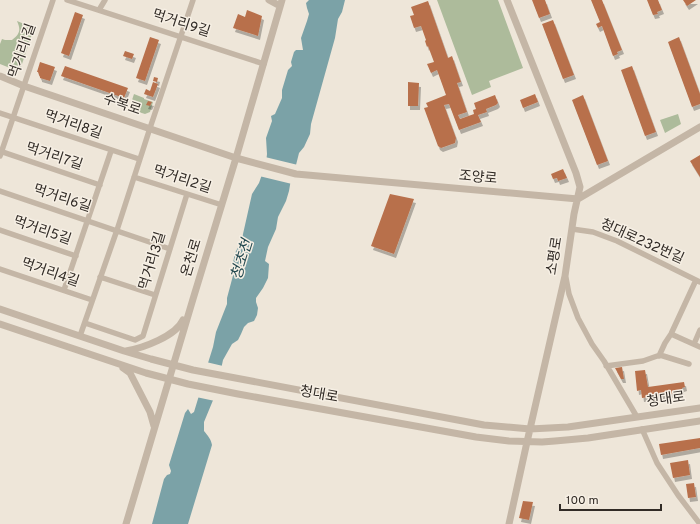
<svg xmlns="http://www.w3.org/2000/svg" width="700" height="524" font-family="Overpass,'Noto Sans KR',sans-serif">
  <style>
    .park { fill: #adbb9b }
    .water { fill: #7ba2a7 }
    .pier { fill: #eee6d9 }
    .building { fill: #b8704c; filter: url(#shadow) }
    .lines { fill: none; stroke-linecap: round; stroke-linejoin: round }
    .minor { stroke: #c4b6a6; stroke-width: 5.5 }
    .tertiary { stroke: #c4b6a6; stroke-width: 7 }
    .labels { text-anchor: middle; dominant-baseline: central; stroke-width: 3; stroke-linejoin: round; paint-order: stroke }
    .street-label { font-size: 14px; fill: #312b26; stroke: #f6efe4 }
    .water-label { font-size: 15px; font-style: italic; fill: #21474e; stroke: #f6efe4 }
  </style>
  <defs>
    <filter id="shadow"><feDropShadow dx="2" dy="4" stdDeviation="0" flood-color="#0004"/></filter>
  </defs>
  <rect width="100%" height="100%" fill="#eee6d9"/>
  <path class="park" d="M437,0H498L523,68L489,81L491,87L472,95Z
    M17,21L34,28L21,67L15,70L0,64V44L2,39L5,40H12C20,34 21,30 17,21Z
    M134,94L144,98V99L153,102L150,112L145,114L129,109Z
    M678,114L681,124L665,133L660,120Z"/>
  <path class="water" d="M309,0H345L342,12L338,19L335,38L311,124L310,134L304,147L299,153L295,169L291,179L289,191L286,201L278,217L276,229L268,247L265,261L269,264L268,278L263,288L256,298V302L258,308L257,315L254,321L248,323L244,327L241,334L238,340L232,344L223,360L216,393L204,422V431C208,436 211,439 212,445L188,524H152L164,479L167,475L170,474L171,471L169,465L185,413L188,409L191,414L194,412L201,389L203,379L213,347L216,332L227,304V298L235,268L233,263L235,253L242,240L243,234L252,194L259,183L266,163L267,154L266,138L272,121L271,116L275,114L282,98V90L288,70L292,66L291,62L294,52L296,50H303L301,38L307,21L309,14L307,8L306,3Z"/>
  <path class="pier" d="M265,157L298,165L292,184L259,176L262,168Z
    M206,362L223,366L218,394L215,401L196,397L201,384V378Z"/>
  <path class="building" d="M532,0H545L550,14L539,18Z
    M591,0H602L622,50L617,52L618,54L613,56L602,26L598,28L596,24L600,22Z
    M647,0H658L662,10L657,12L658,14L653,15Z
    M683,0H696L687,6Z
    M428,1L448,58L452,56L461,82L457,83L467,112L458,115L460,119L474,114L473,110L476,109L474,103L495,95L498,103L496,105L486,109L487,112L478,115L481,122L459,130L449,104L444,105L456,138L455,143L441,148L438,146L424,108L428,107L426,103L446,95L437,70L431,73L427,64L434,62L428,46L427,47L425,41L426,40L421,26L414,28L410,16L414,15L411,7Z
    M247,10L262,16L258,36L233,28L238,14L245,17Z
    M75,12L83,15L69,56L61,53Z
    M553,20L574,75L563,79L542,24Z
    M150,37L159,40L145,81L136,78Z
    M679,37L700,94V104L692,107L668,42Z
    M125,51L134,54L132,59L123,56Z
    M40,62L55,67L50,81L40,78V77L39,75L38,72H37Z
    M65,66L128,88L124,98L61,76Z
    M632,66L656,132L645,136L621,70Z
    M154,77L158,78L157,82L153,81Z
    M153,82L158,84L153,97L144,94L146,89L150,91Z
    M408,82L419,83L418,106H408Z
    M535,94L538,102L523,108L520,100Z
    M583,95L608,161L597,165L572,100Z
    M148,101L152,102L150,106L146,105Z
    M700,155V177L690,161Z
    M563,169L567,178L558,181L557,178L553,179L551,174Z
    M390,194L414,199L394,254L371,246Z
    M622,367L624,379H621L615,368Z
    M645,370L648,387L684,382L685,387L682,388V392L642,398L641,390L637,391L635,371Z
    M700,438V448L661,455L659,444Z
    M688,460L690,475L673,478L670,463Z
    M694,483L696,497L688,498L686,484Z
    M523,501L533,502L529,520L519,518Z"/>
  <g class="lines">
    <path class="minor" d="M67,0L264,64
      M99,10L105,0
      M0,113L139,159
      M0,151L100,185
      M0,156L53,0
      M134,177L222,205
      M0,191L170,249
      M572,229L593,232L617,241L700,282
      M0,230L76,256
      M0,269L92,300
      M100,277L155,295
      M566,278L569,294L578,318L592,344L604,361L637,417
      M64,290L111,151
      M85,323L135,340L143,336L187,194
      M671,334L700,347
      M80,336L117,230L150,128L193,0
      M694,344L700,330
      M659,356L665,343L671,334L696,280
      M606,366L643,361L660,355L689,364
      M642,429L657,463L678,495L700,524"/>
    <path class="tertiary" d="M269,0L280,6
      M507,0L576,173L580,187L574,214L565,276L527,442L509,524
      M0,76L24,86L236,158L296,174L578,199L700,127
      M0,309L124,351L151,359L193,370L484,425L530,429L568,427L700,408
      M0,324L146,373L188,384L238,394L476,437L509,441L542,442L555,441L588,438L700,421
      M126,351C143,348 176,336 183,320
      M123,368L130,373L150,412L154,426
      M126,524L193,299L236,158L282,0"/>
  </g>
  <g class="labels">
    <g class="street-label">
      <text transform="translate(181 24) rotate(18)">먹거리9길</text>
      <text transform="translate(23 51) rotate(-71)">먹거리1길</text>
      <text transform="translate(122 105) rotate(19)">수복로</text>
      <text transform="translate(73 125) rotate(19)">먹거리8길</text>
      <text transform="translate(54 157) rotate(18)">먹거리7길</text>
      <text transform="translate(478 178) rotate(5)">조양로</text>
      <text transform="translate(182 180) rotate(18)">먹거리2길</text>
      <text transform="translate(62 199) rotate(18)">먹거리6길</text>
      <text transform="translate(42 231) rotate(19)">먹거리5길</text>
      <text transform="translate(642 242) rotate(24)">청대로232번길</text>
      <text transform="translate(555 256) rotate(-81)">소평로</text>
      <text transform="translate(192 258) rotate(-73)">온천로</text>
      <text transform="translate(153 261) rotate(-73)">먹거리3길</text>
      <text transform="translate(50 273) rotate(19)">먹거리4길</text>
      <text transform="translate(319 395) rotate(10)">청대로</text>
      <text transform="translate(666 400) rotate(-8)">청대로</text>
    </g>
    <g class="water-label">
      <text transform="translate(243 260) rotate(-73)">청초천</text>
    </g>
  </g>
  <path d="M560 504v6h101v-6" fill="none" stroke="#312b26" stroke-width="2"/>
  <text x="566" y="504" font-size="12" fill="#312b26" stroke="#f6efe4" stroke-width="3" paint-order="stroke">100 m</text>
</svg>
